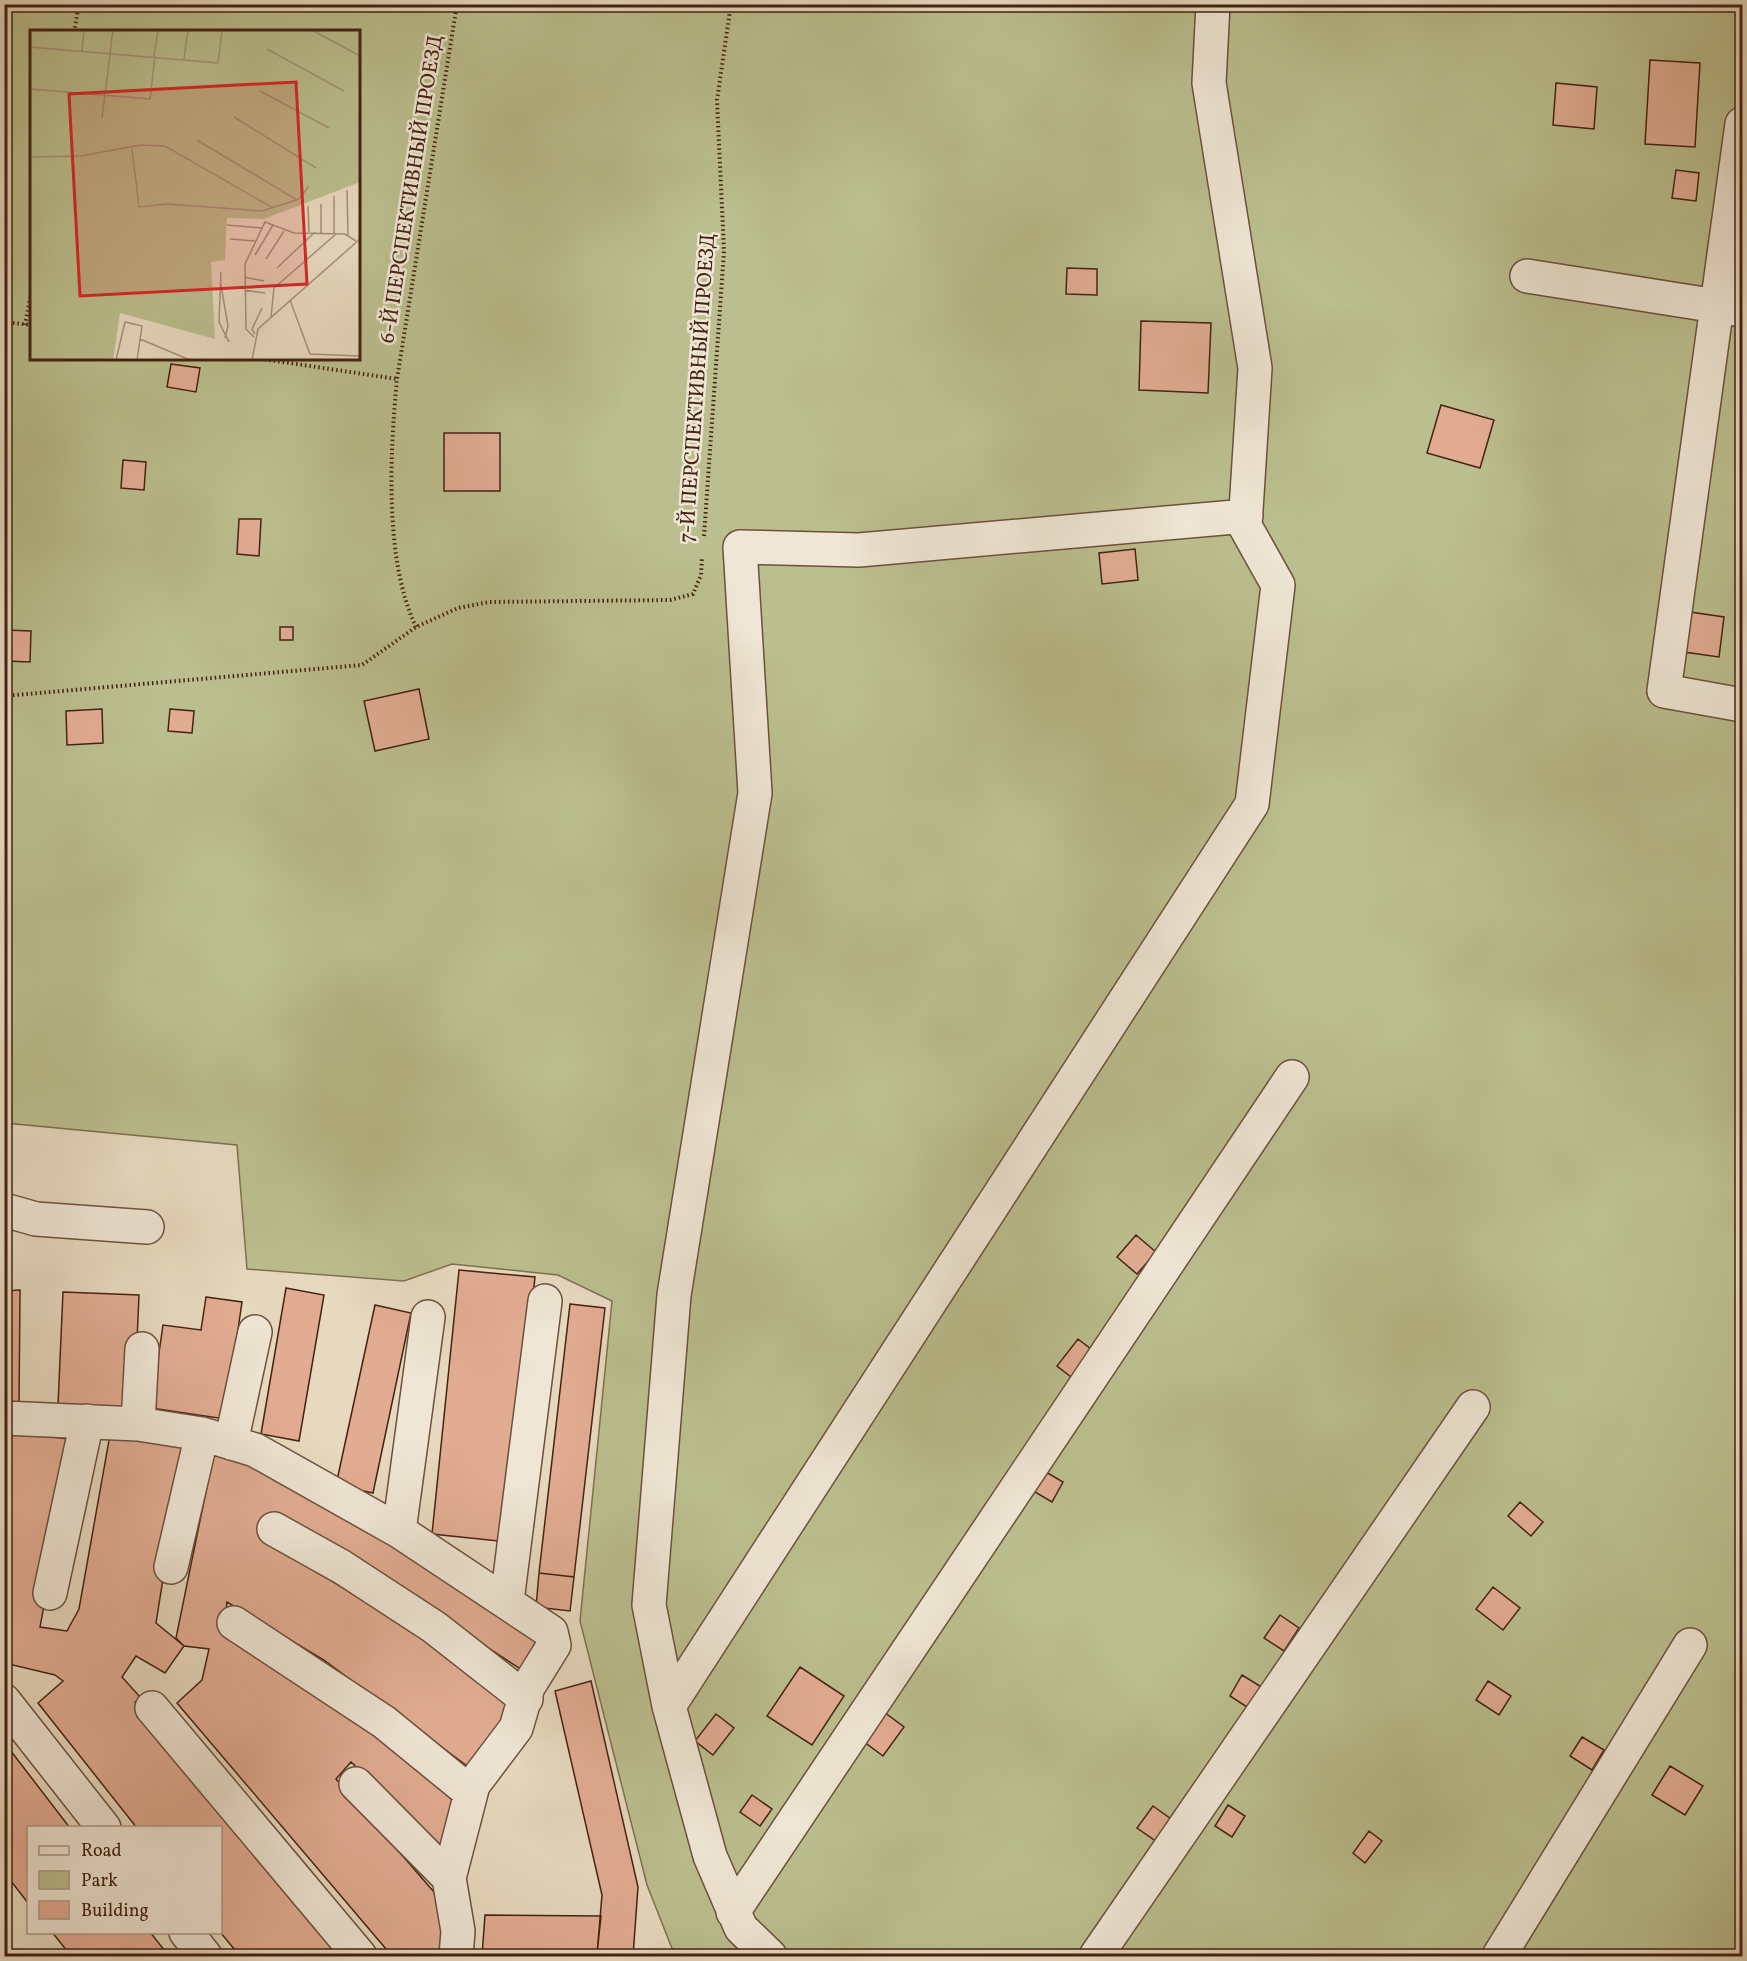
<svg xmlns="http://www.w3.org/2000/svg" width="1747" height="1961" font-family="Vollkorn,serif">
  <style>
    .green { fill: #bbbe8e; stroke: #807050; stroke-width: 1.5; fill-rule: evenodd }
    .building { fill: #e2ac93; stroke: #452212; stroke-width: 1.5 }
    .lines { fill: none; stroke-linecap: round; stroke-linejoin: round }
    .minor-casing { stroke: #6e503d; stroke-width: 36 }
    .path { stroke: #452212; stroke-width: 4; stroke-dasharray: 1.5 3; stroke-linecap: butt }
    .minor { stroke: #efe6d5; stroke-width: 33 }
    .labels { text-anchor: middle; dominant-baseline: central; stroke-width: 5; stroke-linejoin: round; paint-order: stroke }
    .street-label { font-size: 21px; fill: #452212; stroke: #efe6d5 }
    .inset-road { fill: none; stroke: #a6907a; stroke-width: 1.5 }
    .view { fill: #d62828; fill-opacity: 0.15; stroke: #d62828; stroke-width: 3 }
    .inset-edge { fill: none; stroke: #452212; stroke-width: 3 }
  </style>
  <rect width="100%" height="100%" fill="#e7d9bf"/>
  <filter id="stains"><feTurbulence type="fractalNoise" baseFrequency=".00333" numOctaves="4"/><feColorMatrix values="0 0 0 0 .2 0 0 0 0 .09 0 0 0 0 .02 0 0 0 .5 -.17"/></filter>
  <radialGradient id="worn" r=".72"><stop offset=".6" stop-color="#630" stop-opacity="0"/><stop offset="1" stop-color="#630" stop-opacity=".3"/></radialGradient>
  <path class="green" d="M4,5H1742V1956H675L647,1885L580,1621L612,1301L558,1275L452,1264L404,1281L247,1269L237,1145L5,1123ZM32,32H358V358H32Z"/>
  <path class="building" d="M1650,60L1700,63L1695,147L1645,144Z
    M1556,83L1597,87L1594,129L1553,125Z
    M1676,170L1699,173L1696,201L1672,198Z
    M1067,268L1097,269V295L1066,294Z
    M1141,321L1211,323L1208,393L1139,390Z
    M171,364L200,368L196,392L167,387Z
    M1441,405L1494,420L1480,468L1427,453Z
    M444,433H500V491H444Z
    M123,460L146,462L144,490L121,488Z
    M239,519H261L259,556L237,554Z
    M1135,549L1138,580L1102,584L1099,553Z
    M1690,612L1724,617L1719,657L1684,652Z
    M280,627H293V640H280Z
    M6,630L31,631L30,662L5,661Z
    M419,689L429,739L375,751L364,701Z
    M102,709L103,743L67,745L66,711Z
    M170,709L194,711L192,733L168,731Z
    M1136,1235L1156,1252L1137,1274L1117,1257Z
    M459,1270L535,1277L508,1542L432,1534Z
    M286,1288L324,1295L299,1441L261,1434Z
    M20,1290L19,1408H4V1291Z
    M63,1292L139,1295L134,1409L58,1405Z
    M206,1297L242,1302L225,1419L151,1408L163,1325L201,1330Z
    M570,1304L605,1308L574,1577L539,1573Z
    M375,1305L411,1313L373,1493L336,1485Z
    M1078,1339L1096,1353L1075,1380L1057,1366Z
    M111,1429L185,1441L156,1623L184,1646L165,1673L136,1656L122,1677L141,1698L135,1702L341,1956H240L220,1932V1828H137L38,1703L63,1681L55,1675L4,1663V1430L75,1440L40,1627L67,1631L79,1609Z
    M214,1452L257,1459L547,1642L525,1672L382,1578L269,1515L259,1538L384,1612L462,1665L517,1715L474,1771L324,1660L227,1602L223,1635L393,1746L432,1778L464,1813L447,1851L351,1762L336,1779L447,1907L449,1956H392L177,1703L202,1680L209,1649L184,1646L176,1638Z
    M1034,1465L1063,1482L1052,1502L1023,1485Z
    M1520,1502L1543,1522L1531,1536L1508,1516Z
    M539,1573L574,1577L570,1611L536,1607Z
    M1493,1587L1520,1608L1503,1630L1476,1609Z
    M1280,1615L1299,1628L1284,1651L1264,1638Z
    M800,1667L844,1696L812,1745L767,1716Z
    M1242,1675L1263,1688L1250,1709L1230,1696Z
    M591,1681L638,1887L633,1956L597,1954L602,1895L555,1691Z
    M1488,1681L1511,1696L1499,1715L1476,1700Z
    M880,1709L904,1727L883,1756L859,1738Z
    M716,1714L734,1728L713,1755L695,1741Z
    M1582,1737L1604,1750L1592,1770L1570,1756Z
    M4,1742L70,1828H28V1903L4,1872Z
    M1670,1766L1703,1786L1685,1815L1652,1795Z
    M752,1795L772,1809L760,1826L740,1812Z
    M1228,1805L1245,1816L1232,1837L1215,1826Z
    M1153,1806L1178,1824L1163,1846L1137,1828Z
    M1369,1831L1382,1841L1365,1863L1353,1853Z
    M485,1915L601,1916L597,1954L640,1956H482Z
    M52,1932H150L169,1956H71Z"/>
  <g class="lines">
    <g class="minor-casing">
      <path id="minor" d="M1742,124L1664,691L1742,705
        M1527,276L1742,310
        M4,1210L36,1219L147,1227
        M4,1418L138,1424L202,1434L255,1450L399,1531L551,1632L554,1645L528,1687L516,1728L473,1785L471,1793L449,1878L458,1931L456,1956
        M138,1424L142,1349
        M231,1443L255,1332
        M274,1529L342,1567L434,1627L526,1699
        M399,1531L428,1317
        M171,1567L202,1434
        M50,1593L87,1421
        M507,1601L545,1301
        M234,1623L384,1722L471,1793
        M4,1701L104,1828
        M669,1706L1252,804L1278,585L1245,526L1255,368L1209,83L1213,4
        M152,1708L360,1956
        M356,1784L449,1878
        M733,1912L1292,1077
        M186,1932L205,1956
        M770,1956L741,1928L710,1856L669,1706L649,1605L674,1295L755,793L740,547L859,550L1246,516
        M1096,1956L1473,1407
        M1499,1956L1690,1645"/>
    </g>
    <path class="path" d="M74,32L79,4
      M4,322L32,325
      M25,325L32,288
      M256,358L397,379
      M704,536L724,251L717,100L731,4
      M416,627C384,560 390,453 397,379L457,4
      M4,696L362,665L416,627L458,608L489,602L670,600L693,594L701,575L702,558"/>
    <use href="#minor" class="minor"/>
  </g>
  <g class="labels">
    <g class="street-label">
      <text transform="translate(412 189) rotate(-81)">6-Й ПЕРСПЕКТИВНЫЙ ПРОЕЗД</text>
      <text transform="translate(698 388) rotate(-86)">7-Й ПЕРСПЕКТИВНЫЙ ПРОЕЗД</text>
    </g>
  </g>
  <g transform="translate(30 30)">
    <rect width="330" height="330" fill="#e7d9bf"/>
    <path d="M0,0H330V152L234,189L197,188L195,230L181,232L185,309L90,283L83,330H0Z" fill="#bbbe8e"/>
    <path class="inset-road" d="M282,0L330,26M0,17L188,33L192,0M237,19L314,61M52,21L54,0M124,26L128,0M154,29L158,0M0,59L120,69L125,26M230,61L299,98M204,87L286,138M72,88L83,0M167,110L267,170M102,119L109,177L137,174L232,181L269,169L279,156M0,127L52,126L110,115L135,116L243,178M317,160L318,205M304,166V203M291,174V203M278,176L279,202M197,195L232,198M200,209L225,211M225,225L243,195M236,229L254,201M247,238L285,202M191,242L189,292L199,312M214,247L234,251M191,255L198,296L195,308M214,260L235,263M260,270L280,324L330,326M241,287L244,258L306,204M225,304L222,299L232,278M224,307L216,299L215,234L235,192L264,203L315,204L326,211M110,309L160,330M86,330L95,292L112,296L107,330M222,330L228,299L330,209"/>
    <path class="view" d="M266,52L277,254L50,266L39,64Z"/>
    <rect width="330" height="330" class="inset-edge"/>
  </g>
  <rect width="1747" height="1961" fill="none" stroke="#e7d9bf" stroke-width="24"/>
  <rect x="6" y="6" width="1735" height="1949" fill="none" stroke="#452212" stroke-width="3"/>
  <rect x="12" y="12" width="1723" height="1937" fill="none" stroke="#452212" stroke-width="1.5"/>
  <rect x="27" y="1826" width="195" height="108" fill="#efe6d5" stroke="#ab9887" stroke-width="1.5"/>
  <rect x="39" y="1846" width="30" height="9" fill="#efe6d5" stroke="#ab9887" stroke-width="1.5"/>
  <text x="81" y="1856" font-size="18" fill="#452212">Road</text>
  <rect x="39" y="1871" width="30" height="18" fill="#bbbe8e" stroke="#ab9887" stroke-width="1.5"/>
  <text x="81" y="1886" font-size="18" fill="#452212">Park</text>
  <rect x="39" y="1901" width="30" height="18" fill="#e2ac93" stroke="#ab9887" stroke-width="1.5"/>
  <text x="81" y="1916" font-size="18" fill="#452212">Building</text>
  <rect width="100%" height="100%" filter="url(#stains)"/>
  <rect width="100%" height="100%" fill="url(#worn)"/>
</svg>
